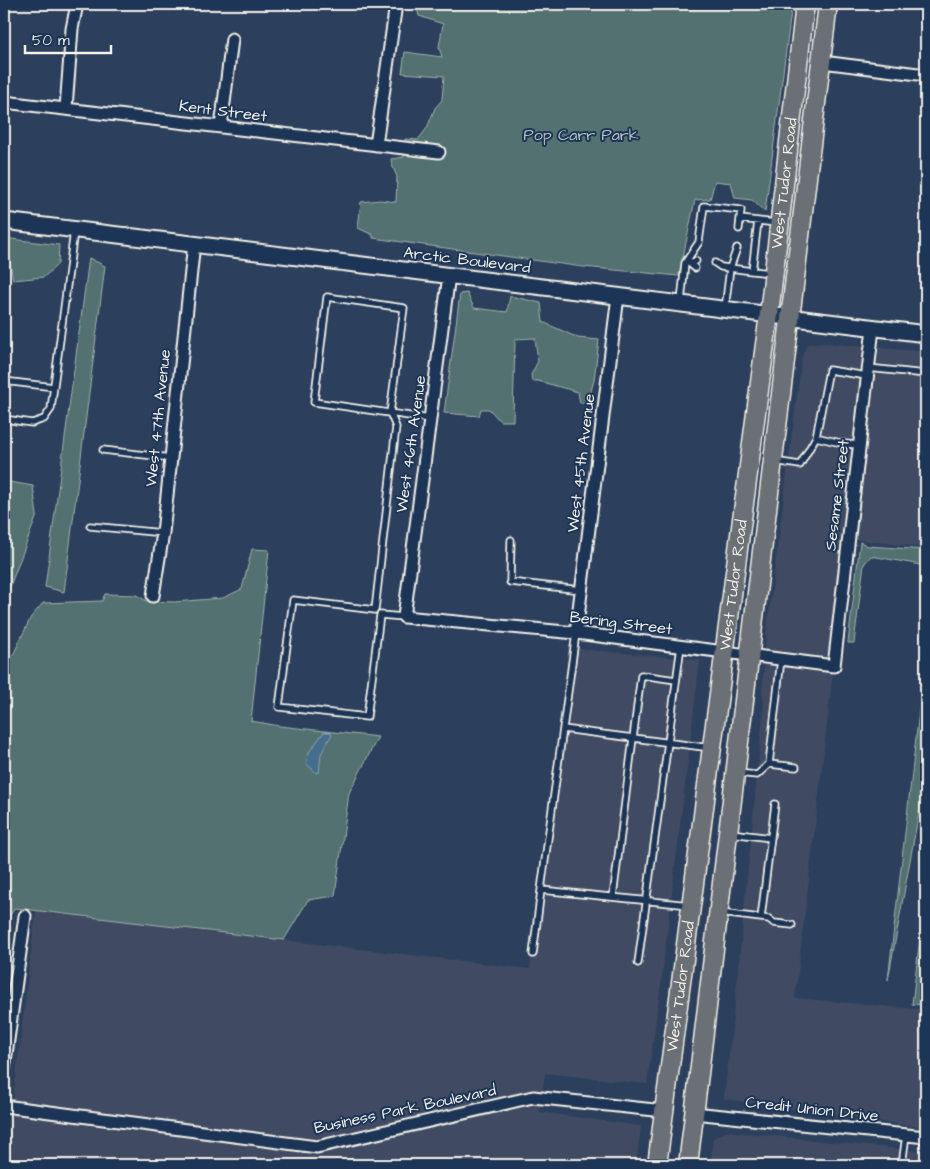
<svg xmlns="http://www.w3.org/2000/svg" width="930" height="1169" font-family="'Architects Daughter',sans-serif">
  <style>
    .built { fill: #3f4b64 }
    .green { fill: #527171; stroke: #a3b1ac }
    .water { fill: #456d8d; stroke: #8ba2b1 }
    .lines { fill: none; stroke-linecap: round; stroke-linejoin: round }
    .lane-casing { stroke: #f4f1e8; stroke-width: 9 }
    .street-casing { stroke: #f4f1e8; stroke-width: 15 }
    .secondary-casing { stroke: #f4f1e8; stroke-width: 19 }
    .primary-casing { stroke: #f4f1e8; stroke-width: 21 }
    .lane { stroke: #1d3557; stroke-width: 5.5 }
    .street { stroke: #1d3557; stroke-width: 11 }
    .secondary { stroke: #1d3557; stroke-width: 15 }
    .primary { stroke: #6a7074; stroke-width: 18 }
    .labels { text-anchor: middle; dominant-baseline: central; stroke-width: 4; stroke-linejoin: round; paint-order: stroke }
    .street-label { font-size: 16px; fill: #f4f1e8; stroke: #1d3557 }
    .park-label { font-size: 16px; fill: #bbc4be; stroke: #1d3557 }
  </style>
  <rect width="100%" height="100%" fill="#2c3f5d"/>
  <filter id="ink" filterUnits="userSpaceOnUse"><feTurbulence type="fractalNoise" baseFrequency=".02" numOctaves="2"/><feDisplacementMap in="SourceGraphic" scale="10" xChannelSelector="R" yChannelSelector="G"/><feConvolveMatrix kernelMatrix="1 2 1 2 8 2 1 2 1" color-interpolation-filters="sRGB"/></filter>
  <g filter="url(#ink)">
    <path class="built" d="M825,343L926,352V548L845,538L832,681L795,998L926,1010V1128L724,1099L736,993L764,704L762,691L766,636L802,357L807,344Z
      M568,648L700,660L661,984L647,1084L545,1073L539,1112L641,1126L636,1165H5L36,911L530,969Z
      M728,1131L926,1152V1165H710L713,1138Z"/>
    <path class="green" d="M424,4H792L765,212L752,200L735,198L731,183L715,181L710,199L695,200L679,276L583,267L373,238V235L358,228L361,202L380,200L396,202L397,177L392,165L391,159L404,157L405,139L418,140L427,128L435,108L442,100L444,76L402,73L405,52L442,57L439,47L443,24L419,16L416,5Z
      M4,238L59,245L58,264L44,277L13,280L8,251L4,249Z
      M89,258L105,266L64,592L45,587Z
      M467,293L474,308L507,312L510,296L541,303L543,322L578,338L599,340L594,380L588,403H580L578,392L538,381H532L531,375L538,361L535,338L515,339L513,421H500L489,409H481L479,416L444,413L460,294Z
      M4,481L33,486L37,515L4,602Z
      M860,542L868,546L926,550V575L921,565L871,556L864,564L854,643H848Z
      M252,549L269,550L251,721L280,726L378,737L349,793L335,896L308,900L284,940L15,908L9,917L4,961V674L31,617L43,603L102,601L105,594L136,595L147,601L174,602L223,598L242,589Z
      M926,651V774L888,980Z
      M926,887V1005L912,1004Z"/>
    <path class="water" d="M324,732H330L332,734L321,754L319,773L315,772L306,763L309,752Z"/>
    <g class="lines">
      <g class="lane-casing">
        <path id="lane" d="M739,229L740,219L777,223
          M685,263L699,242L704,206L741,210L740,219
          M715,263L721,267L730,268L737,248
          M695,268L689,263L696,261
          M752,271L772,273
          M681,302L685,263H687
          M725,309L730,268L752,271L758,221
          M868,368L926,374
          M4,381L54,387
          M4,419L32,423L44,419L51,409L74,231
          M816,437L845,444L860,445
          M103,450L171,458
          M774,461L800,465L816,437L829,370L867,376
          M90,526L163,533
          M511,540L510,582L581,590
          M404,617L380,615L367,717L279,707L293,600L375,610L396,427L390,413L404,308L327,297L314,402L430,419
          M563,729L711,748
          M769,764L796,767
          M737,773L757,775L769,764L781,659
          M731,833L771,838
          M541,890L576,633
          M613,897L641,675L676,680
          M720,913L769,919L774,923L792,925
          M761,918L775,804
          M533,954L541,890L690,905
          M638,963L681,646
          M818,1163L839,1165
          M902,1165L906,1135"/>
      </g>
      <g class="street-casing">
        <path id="street" d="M822,62L926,75
          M4,102L439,152
          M66,108L72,29L77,4
          M221,127L232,39
          M376,145L396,4
          M449,275L404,617L576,633L834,666L873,328
          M153,596L163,533L194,243
          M576,633L618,296
          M4,1069L25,916
          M4,1106L317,1147L533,1097L664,1111
          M694,1113L926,1137"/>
      </g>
      <g class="secondary-casing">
        <path id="secondary" d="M4,221L926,334"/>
      </g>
      <g class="primary-casing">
        <g id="primary">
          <path id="s1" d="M657,1165L769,314L805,4"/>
          <path d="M688,1165L828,4"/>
        </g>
      </g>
      <use href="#lane" class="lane"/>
      <use href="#street" class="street"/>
      <use href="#secondary" class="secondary"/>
      <use href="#primary" class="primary"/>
    </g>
  </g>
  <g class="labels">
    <g class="street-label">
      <text transform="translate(223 111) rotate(7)">Kent Street</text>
      <text stroke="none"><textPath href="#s1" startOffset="990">West Tudor Road</textPath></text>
      <text transform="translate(467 260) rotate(7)">Arctic Boulevard</text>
      <text transform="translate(158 418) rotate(-84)">West 47th Avenue</text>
      <text transform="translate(411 444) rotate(-82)">West 46th Avenue</text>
      <text transform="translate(581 463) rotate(-83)">West 45th Avenue</text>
      <text transform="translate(837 495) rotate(-83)">Sesame Street</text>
      <text stroke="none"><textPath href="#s1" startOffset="585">West Tudor Road</textPath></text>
      <text transform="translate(621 623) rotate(7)">Bering Street</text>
      <text stroke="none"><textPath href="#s1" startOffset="180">West Tudor Road</textPath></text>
      <text transform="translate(405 1109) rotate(-12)">Business Park Boulevard</text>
      <text transform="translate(812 1109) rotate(6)">Credit Union Drive</text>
    </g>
    <g class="park-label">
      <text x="581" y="135">Pop Carr Park</text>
    </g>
  </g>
  <rect width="930" height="1169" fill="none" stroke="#1d3557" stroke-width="20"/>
  <rect x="10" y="10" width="910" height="1149" fill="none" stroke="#f4f1e8" stroke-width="2" filter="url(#ink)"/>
  <path d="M25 45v8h86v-8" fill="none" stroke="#f4f1e8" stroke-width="2.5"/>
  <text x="32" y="45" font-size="15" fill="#f4f1e8" stroke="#1d3557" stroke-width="4" paint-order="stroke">50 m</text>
</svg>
